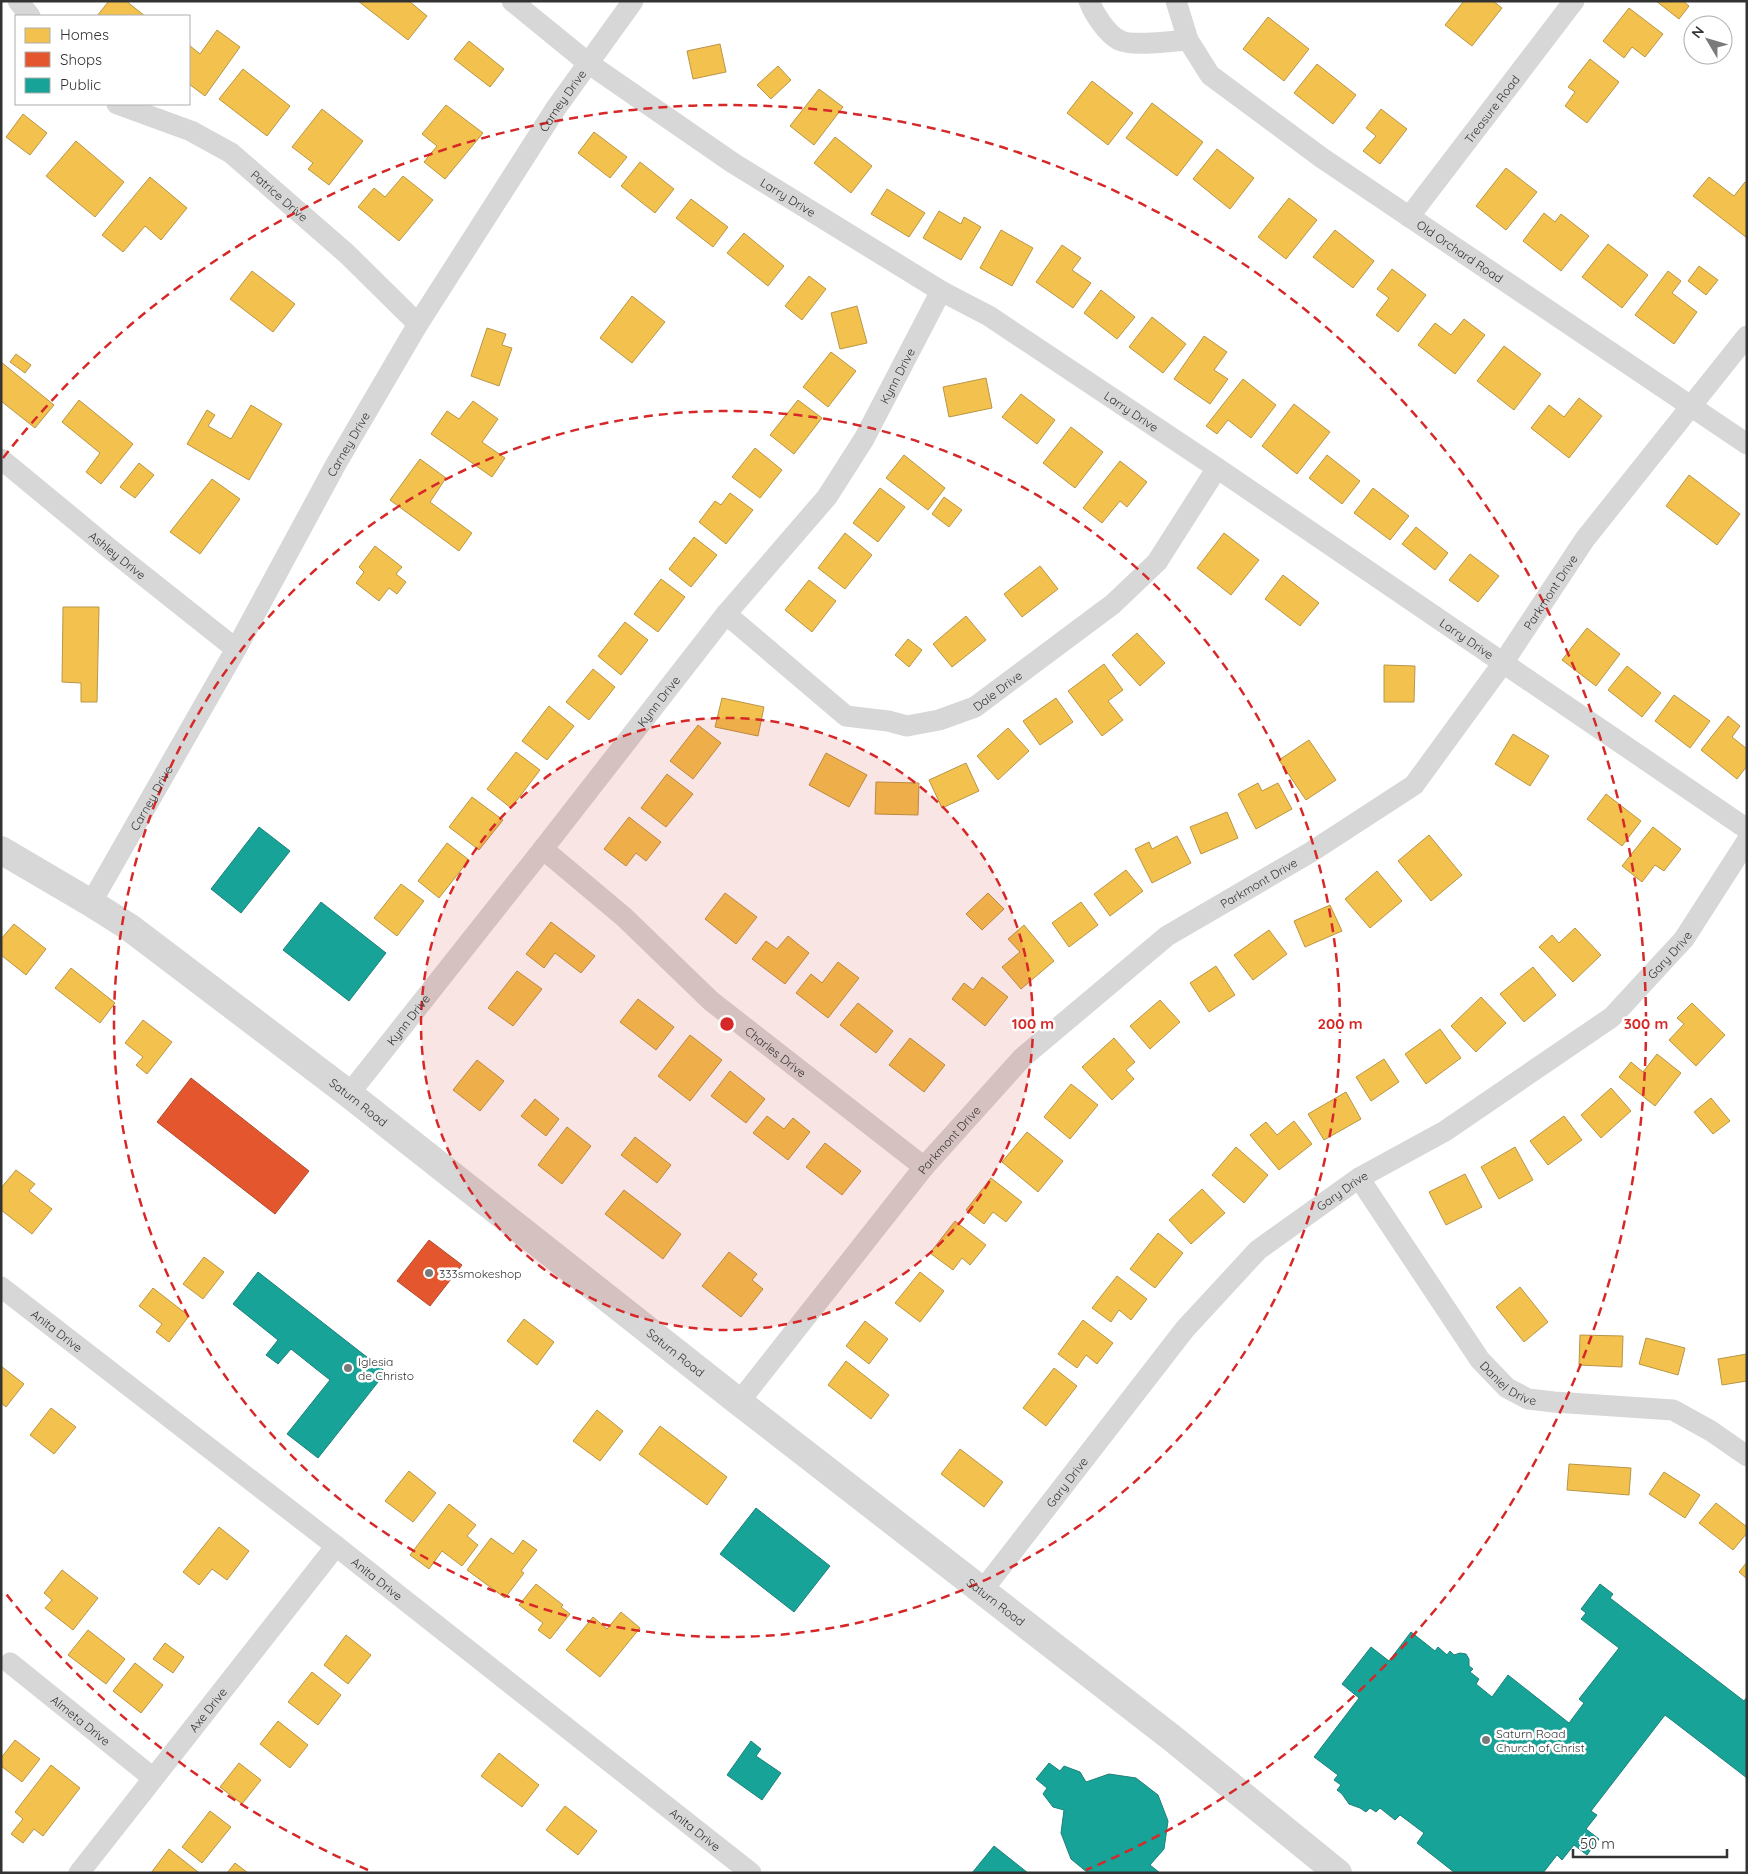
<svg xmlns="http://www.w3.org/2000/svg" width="1748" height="1874" font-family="Quicksand,sans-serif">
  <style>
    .homes { fill: #f2c14e; stroke: #b99646 }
    .shops { fill: #e4572e; stroke: #af4c30 }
    .public { fill: #17a398; stroke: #1f817a }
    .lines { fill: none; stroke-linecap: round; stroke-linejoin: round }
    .minor { stroke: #d7d7d7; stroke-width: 21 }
    .tertiary { stroke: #d7d7d7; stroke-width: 28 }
    .ring { fill: none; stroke: #d62828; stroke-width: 2.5; stroke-dasharray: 9 6 }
    .poi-dot { fill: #7a7a7a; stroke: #fff; stroke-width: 2 }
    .labels { text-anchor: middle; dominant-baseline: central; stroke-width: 5; stroke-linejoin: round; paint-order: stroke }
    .street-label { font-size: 12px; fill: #333; stroke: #fff }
    .poi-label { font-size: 12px; fill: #333; stroke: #fff; text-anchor: start }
    .centre { fill: #d62828; stroke: #fff; stroke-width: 2.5 }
    .ring-label { font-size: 15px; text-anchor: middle; font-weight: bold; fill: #d62828; stroke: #fff; stroke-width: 5; stroke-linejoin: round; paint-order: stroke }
  </style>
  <rect width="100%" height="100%" fill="#fff"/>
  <path class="homes" d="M109,1H126L145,16H97Z
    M358,1H409L427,16L408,40Z
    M1464,1H1493L1502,8L1472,46L1445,25Z
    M1656,1H1683L1689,6L1679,19Z
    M1629,8L1663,34L1645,57L1632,47L1624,58L1603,41Z
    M1268,17L1309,49L1284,81L1243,49Z
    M217,30L240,47L205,96L189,84V45L200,54Z
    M469,41L504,69L490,87L454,59Z
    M720,44L726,72L693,79L687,51Z
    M1590,59L1619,82L1587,123L1565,106L1575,92L1568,87Z
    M1317,64L1356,95L1333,124L1294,93Z
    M778,66L791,80L771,99L757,85Z
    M243,69L290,106L267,136L219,99Z
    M1092,81L1133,113L1108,145L1067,113Z
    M819,89L843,107L814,145L790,126Z
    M1152,103L1203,142L1177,176L1126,138Z
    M446,105L483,133L445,179L424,162L437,146L422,134Z
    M322,109L363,141L329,185L308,169L313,163L292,147Z
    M1381,109L1407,129L1380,164L1363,151L1376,136L1366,128Z
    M23,114L47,133L30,155L6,137Z
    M594,132L627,157L610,178L578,153Z
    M835,137L872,166L851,193L814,163Z
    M76,141L124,182L95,217L46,176Z
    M1217,149L1254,178L1230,209L1193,179Z
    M640,162L674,189L655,213L621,186Z
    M1506,168L1537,192L1506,230L1476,206Z
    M403,176L433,200L399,241L358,207L374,188L385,197Z
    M150,177L187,208L161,240L145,226L123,252L102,235Z
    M1709,177L1734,196L1745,182L1747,183V238L1693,196Z
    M887,189L925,213L909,237L871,214Z
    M1289,198L1317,220L1286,259L1258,237Z
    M691,199L728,227L713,247L676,218Z
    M939,211L961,224L964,217L981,227L961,260L923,238Z
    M1544,213L1555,222L1561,214L1589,236L1561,271L1523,241Z
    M1001,230L1033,248L1012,286L980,268Z
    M1335,230L1374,261L1353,288L1313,257Z
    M744,233L784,266L768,286L727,253Z
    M1608,244L1648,275L1622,308L1582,277Z
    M1062,245L1081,258L1072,270L1091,283L1073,308L1036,282Z
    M1699,266L1718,280L1706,295L1688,281Z
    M1392,269L1426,295L1398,332L1376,315L1389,298L1377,289Z
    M252,271L295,304L273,332L230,299Z
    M1668,271L1681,281L1672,293L1697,312L1674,344L1635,315Z
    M809,276L826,289L802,320L785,306Z
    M1101,290L1135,317L1117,339L1084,313Z
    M632,296L665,322L632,363L600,338Z
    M857,306L867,343L840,349L831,313Z
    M1152,317L1186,344L1163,373L1129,347Z
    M1464,319L1485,335L1455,374L1418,345L1435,323L1451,335Z
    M487,328L506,334L502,345L512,348L499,386L471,376Z
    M1204,336L1227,352L1214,370L1228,379L1210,404L1174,379Z
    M1504,346L1541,374L1514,410L1477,381Z
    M831,352L856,371L828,407L803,387Z
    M16,354L31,365L25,373L10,362Z
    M1,362L54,405L35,428L1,401Z
    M986,378L992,408L949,417L943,387Z
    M1243,379L1276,405L1251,438L1228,420L1217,434L1206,426Z
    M1021,394L1055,420L1037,444L1002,417Z
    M1579,398L1602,416L1569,458L1531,428L1549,405L1564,417Z
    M79,400L133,444L101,484L86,472L100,453L62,422Z
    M798,400L822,418L794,454L770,435Z
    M473,401L498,419L482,442L505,458L492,477L431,434L447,411L459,419Z
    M1294,404L1330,432L1297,474L1262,446Z
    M251,405L282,424L249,480L187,444L207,410L215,415L208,426L231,439Z
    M1071,427L1103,452L1075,488L1043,463Z
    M755,448L782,470L760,498L732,477Z
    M904,455L945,488L928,510L886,478Z
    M1327,455L1360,481L1342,504L1309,478Z
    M420,459L446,478L430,502L472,533L459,551L390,500Z
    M1120,461L1147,482L1127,507L1120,501L1102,523L1083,508Z
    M139,463L154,475L135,498L120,487Z
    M1689,475L1740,514L1717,545L1666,506Z
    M212,479L240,499L200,554L170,532Z
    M880,488L905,507L878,542L853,523Z
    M1373,488L1409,516L1390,540L1354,513Z
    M730,493L753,510L726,544L699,522L715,501L721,505Z
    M944,497L962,510L949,527L932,514Z
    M1416,527L1448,553L1435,570L1402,544Z
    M845,533L872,555L845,589L818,568Z
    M1224,533L1259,560L1231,595L1197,568Z
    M694,537L717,555L691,587L669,569Z
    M375,546L402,567L396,574L406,582L397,594L389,588L379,601L356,583L364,572L359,567Z
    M1470,554L1499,576L1478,602L1449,580Z
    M1040,566L1058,589L1022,617L1004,594Z
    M1283,575L1319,603L1300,626L1265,599Z
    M661,579L685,597L658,632L634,614Z
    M809,580L836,601L812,632L785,610Z
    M63,607H99L97,702H81V683L62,682Z
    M966,616L986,640L952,667L933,644Z
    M625,622L648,640L621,675L598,656Z
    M1587,628L1620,654L1596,686L1562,660Z
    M1137,633L1165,663L1140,686L1112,655Z
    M908,639L922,650L909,667L895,655Z
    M1104,664L1123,690L1108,701L1123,720L1102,736L1068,691Z
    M1384,665L1415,666L1414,702H1384Z
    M1627,666L1661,693L1642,717L1608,690Z
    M593,669L615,687L589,720L566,702Z
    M1674,695L1710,721L1690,748L1655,721Z
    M722,698L764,707L758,736L715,727Z
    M1056,698L1073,722L1040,745L1023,721Z
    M549,706L574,726L547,760L522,741Z
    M1728,716L1740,726L1732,737L1747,749V766L1737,779L1701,750Z
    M698,725L721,743L693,779L670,761Z
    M1008,728L1029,751L998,780L977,756Z
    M1513,734L1549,756L1530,786L1495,764Z
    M1309,740L1336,780L1306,800L1279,760Z
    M516,752L540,770L511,808L487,789Z
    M826,753L867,775L849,807L809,785Z
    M966,763L979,791L942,808L929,780Z
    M667,774L693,794L666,827L641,808Z
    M876,782L919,783L918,815L875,814Z
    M1258,783L1262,791L1278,783L1292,809L1256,829L1238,794Z
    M1606,794L1641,821L1622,846L1587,819Z
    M472,797L503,820L479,850L449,827Z
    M1227,812L1238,838L1201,854L1190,827Z
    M629,817L661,842L646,861L636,853L626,866L604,849Z
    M1653,827L1681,849L1664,871L1655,865L1642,882L1622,866Z
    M1429,835L1462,875L1431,901L1398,861Z
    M1177,836L1191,863L1152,883L1135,849L1149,842L1152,849Z
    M447,843L469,860L439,898L418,881Z
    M1126,870L1143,891L1110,916L1094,894Z
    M1377,871L1402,901L1370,928L1345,899Z
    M401,884L424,901L397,936L374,918Z
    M725,893L757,917L736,944L705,919Z
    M988,893L1004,909L982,930L966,914Z
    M1081,902L1098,925L1069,947L1052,923Z
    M1330,905L1342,931L1305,947L1294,921Z
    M551,922L595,956L581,973L555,953L544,968L526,954Z
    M14,924L46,949L26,975L1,955V939Z
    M1024,925L1054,961L1021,989L1002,967L1020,952L1008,939Z
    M1575,928L1601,955L1573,982L1539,947L1552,935L1559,943Z
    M1269,930L1287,954L1253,980L1234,955Z
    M788,936L809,953L785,984L752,959L766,941L777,949Z
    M838,962L859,978L828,1018L796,993L811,974L822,983Z
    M1216,966L1235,995L1209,1012L1190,983Z
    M1533,967L1556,995L1524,1022L1500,994Z
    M71,968L115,1003L100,1023L55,988Z
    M517,971L542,989L513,1026L488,1008Z
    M982,977L1008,997L985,1026L952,999L964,983L973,990Z
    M1481,997L1506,1023L1476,1052L1451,1026Z
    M638,999L674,1027L656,1050L620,1022Z
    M1160,1000L1180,1022L1150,1049L1130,1026Z
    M858,1003L893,1031L876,1053L840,1025Z
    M1692,1003L1725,1035L1696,1066L1669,1040L1684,1024L1677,1018Z
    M143,1020L172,1042L147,1074L136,1065L143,1057L125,1043Z
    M1440,1029L1461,1058L1426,1084L1405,1054Z
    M690,1035L722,1060L690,1101L658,1076Z
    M910,1038L945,1065L924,1092L889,1065Z
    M1114,1038L1135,1062L1126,1070L1134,1079L1112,1100L1082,1067Z
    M1657,1054L1681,1073L1655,1106L1619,1077L1631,1062L1643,1072Z
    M1384,1059L1399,1082L1371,1101L1356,1077Z
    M477,1060L504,1081L480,1111L453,1090Z
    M730,1071L765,1099L746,1123L711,1096Z
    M1071,1084L1098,1105L1070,1139L1044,1117Z
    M1611,1088L1631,1111L1601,1138L1581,1115Z
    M1346,1092L1361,1119L1324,1140L1308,1114Z
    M1711,1098L1730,1121L1713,1134L1694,1112Z
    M535,1099L559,1119L546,1136L521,1116Z
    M767,1116L784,1129L793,1118L810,1132L788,1160L753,1133Z
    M1564,1116L1582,1140L1548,1165L1530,1141Z
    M1294,1121L1312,1144L1279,1170L1250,1135L1266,1122L1277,1135Z
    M567,1127L591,1146L562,1184L538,1165Z
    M1027,1132L1063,1161L1038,1192L1002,1162Z
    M635,1137L671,1165L657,1183L621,1155Z
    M825,1143L861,1171L842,1195L806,1167Z
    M1236,1147L1268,1175L1244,1203L1212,1175Z
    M1515,1147L1533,1180L1499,1199L1481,1167Z
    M16,1170L35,1184L29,1191L52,1209L32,1234L1,1210V1188Z
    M1465,1174L1482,1207L1446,1225L1429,1192Z
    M991,1178L1022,1202L1006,1222L993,1212L984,1224L966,1210Z
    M1202,1189L1225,1213L1191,1244L1169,1220Z
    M624,1190L681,1234L663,1259L605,1214Z
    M955,1221L986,1245L970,1265L962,1258L953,1270L930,1253Z
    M1158,1233L1183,1253L1155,1288L1130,1269Z
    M729,1252L757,1274L752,1280L763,1289L741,1317L702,1286Z
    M204,1257L224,1272L203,1299L183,1284Z
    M920,1272L944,1291L920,1322L895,1303Z
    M1117,1276L1147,1299L1131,1320L1119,1310L1111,1322L1092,1308Z
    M1520,1287L1548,1322L1524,1342L1496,1307Z
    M153,1288L189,1316L169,1342L156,1332L162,1324L139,1306Z
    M524,1319L554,1342L537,1365L507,1341Z
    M1083,1320L1113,1343L1097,1364L1086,1355L1077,1368L1058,1354Z
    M865,1321L888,1339L869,1364L846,1346Z
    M1580,1335L1623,1336L1622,1367L1579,1365Z
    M1646,1338L1685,1348L1678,1375L1639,1364Z
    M1747,1354V1381L1722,1385L1718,1359Z
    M846,1361L889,1395L871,1419L828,1385Z
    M1,1366L24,1384L6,1407L1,1403Z
    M1054,1368L1077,1386L1046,1426L1023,1408Z
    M51,1408L76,1427L54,1454L30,1435Z
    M597,1410L623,1431L600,1461L573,1441Z
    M660,1426L727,1477L707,1505L639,1454Z
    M960,1449L1003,1482L984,1507L941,1474Z
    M1569,1464L1631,1468L1629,1495L1567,1490Z
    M409,1471L436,1493L413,1522L385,1501Z
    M1664,1472L1700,1495L1685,1518L1649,1494Z
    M1716,1503L1747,1527V1533L1733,1550L1699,1523Z
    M449,1504L476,1525L467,1536L478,1545L462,1566L442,1551L429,1569L410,1555Z
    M219,1527L249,1551L227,1580L212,1569L199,1585L183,1572Z
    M491,1538L513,1554L523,1540L537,1550L521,1571L524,1573L505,1598L467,1570Z
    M1747,1562V1579L1739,1572Z
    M62,1570L98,1598L73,1630L45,1608L52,1600L44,1593Z
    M536,1584L563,1605L561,1607L570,1614L550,1639L538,1630L543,1623L519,1605Z
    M621,1612L640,1628L600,1677L566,1650L593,1617L607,1629Z
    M88,1630L125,1659L106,1684L68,1655Z
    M346,1635L371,1655L348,1684L324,1665Z
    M165,1643L184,1657L173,1673L153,1659Z
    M135,1663L163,1685L141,1713L113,1691Z
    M312,1672L341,1695L318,1725L288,1702Z
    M278,1721L308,1745L290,1768L260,1744Z
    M15,1740L40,1759L22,1782L1,1766V1758Z
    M499,1753L539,1785L522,1807L481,1776Z
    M239,1763L261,1780L242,1804L220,1787Z
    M51,1765L80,1788L43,1836L34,1829L23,1843L11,1834L23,1819L15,1812Z
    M565,1806L597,1831L578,1855L546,1830Z
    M210,1811L231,1827L202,1863L182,1847Z
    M169,1849L198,1872V1873H151Z
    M235,1863L248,1873H227Z"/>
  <path class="shops" d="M191,1078L309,1171L275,1214L157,1122Z
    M429,1240L462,1265L430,1306L397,1281Z"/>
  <path class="public" d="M259,827L290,851L241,913L211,889Z
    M321,902L386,953L349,1001L283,950Z
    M258,1272L386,1372L318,1458L287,1434L330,1380L291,1349L278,1364L266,1355L278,1340L233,1304Z
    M756,1508L830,1566L794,1612L720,1554Z
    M1600,1584L1613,1594L1610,1598L1744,1701L1747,1697V1778L1665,1715L1591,1811L1597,1815L1586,1829L1599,1839L1587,1855L1574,1845L1562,1860L1557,1855L1543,1873H1455L1417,1843L1424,1833L1400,1815L1395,1820L1380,1808L1376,1812L1370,1808L1366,1812L1360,1808L1349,1804L1342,1794L1337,1790L1341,1785L1334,1780L1338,1775L1314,1757L1359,1698L1342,1684L1371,1647L1389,1661L1411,1632L1435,1651L1438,1647L1447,1655L1450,1651L1454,1655L1460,1653L1466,1654L1469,1659V1666L1473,1669L1470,1672L1479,1679L1476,1684L1492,1697L1508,1675L1569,1723L1584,1703L1579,1699L1619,1648L1581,1619L1586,1613L1581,1609Z
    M751,1741L761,1749L756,1756L781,1773L762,1800L727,1775Z
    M1049,1763L1060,1771L1064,1766L1080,1772L1086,1782L1109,1774L1136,1778L1158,1795L1168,1821L1164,1849L1150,1865L1160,1873H1088L1071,1859L1061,1833L1064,1810L1053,1807L1043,1794L1047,1788L1036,1779Z
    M994,1846L1028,1873H972Z"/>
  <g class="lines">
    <g class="minor">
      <path d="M18,1L30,16"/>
      <path id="s1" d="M512,1L588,63L733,163L941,291L989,316L1217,468L1747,829"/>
      <path d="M1089,1C1094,14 1107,34 1119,40C1131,47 1174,41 1188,40"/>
      <path id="s2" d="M1176,1L1188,40L1210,75L1322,158L1747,444"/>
      <path id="s3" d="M117,104L191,131L231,153L347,254L418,324"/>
      <path id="s4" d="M1409,217L1574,1"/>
      <path id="s5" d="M1,459L110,549L236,649"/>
      <path id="s6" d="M726,614L846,716L888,721L907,726L939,720L975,707L1113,604L1157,562L1217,468"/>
      <path id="s7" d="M543,849L624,917L711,1001L924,1167"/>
      <path id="s8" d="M91,903L236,649L336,464L418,324L556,108L633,1"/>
      <path id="s9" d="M349,1094L543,849L726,614L827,497L864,439L941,291"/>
      <path id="s10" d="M1359,1178L1480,1360L1507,1388L1528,1399L1554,1402L1673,1410L1711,1431L1747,1456"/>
      <path id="s11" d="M1,1287L336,1546L751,1873"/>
      <path id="s12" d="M739,1402L924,1167L1022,1058L1167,936L1311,852L1414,785L1503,663L1585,539L1747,336"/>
      <path id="s13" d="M982,1591L1185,1329L1258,1250L1359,1178L1445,1131L1612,1017L1684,939L1747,841"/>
      <path id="s14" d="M10,1663L153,1778"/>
      <path id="s15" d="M79,1873L336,1546"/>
    </g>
    <path class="tertiary" id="s16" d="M1,850L91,903L129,927L349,1094L739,1402L1172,1738L1338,1873"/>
  </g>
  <circle cx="727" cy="1024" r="306" fill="#d62828" fill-opacity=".12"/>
  <g class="ring">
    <circle cx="727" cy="1024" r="306"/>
    <circle cx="727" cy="1024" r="613"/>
    <path d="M368 1870A919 919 0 0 1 3 1590M3 458A919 919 0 1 1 1086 1870"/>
  </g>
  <g class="poi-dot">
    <circle cx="429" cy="1273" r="5"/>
    <circle cx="348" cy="1368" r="5"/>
    <circle cx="1486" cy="1740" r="5"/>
  </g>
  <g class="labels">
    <g class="street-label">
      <text stroke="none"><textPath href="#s8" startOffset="931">Carney Drive</textPath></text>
      <text stroke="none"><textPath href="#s4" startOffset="136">Treasure Road</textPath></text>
      <text stroke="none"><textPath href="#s3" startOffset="189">Patrice Drive</textPath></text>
      <text stroke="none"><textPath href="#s1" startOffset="339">Larry Drive</textPath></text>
      <text stroke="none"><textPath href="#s2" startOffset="388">Old Orchard Road</textPath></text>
      <text stroke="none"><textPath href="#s9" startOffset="905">Kynn Drive</textPath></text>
      <text stroke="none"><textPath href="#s1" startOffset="744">Larry Drive</textPath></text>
      <text stroke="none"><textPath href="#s8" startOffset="526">Carney Drive</textPath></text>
      <text stroke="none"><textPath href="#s5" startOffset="151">Ashley Drive</textPath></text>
      <text stroke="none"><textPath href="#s12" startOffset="1161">Parkmont Drive</textPath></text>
      <text stroke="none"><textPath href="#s1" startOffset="1149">Larry Drive</textPath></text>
      <text stroke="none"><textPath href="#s6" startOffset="318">Dale Drive</textPath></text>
      <text stroke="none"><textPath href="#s9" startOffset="500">Kynn Drive</textPath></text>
      <text stroke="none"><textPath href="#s8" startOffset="121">Carney Drive</textPath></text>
      <text stroke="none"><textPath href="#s12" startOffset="741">Parkmont Drive</textPath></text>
      <text stroke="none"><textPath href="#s13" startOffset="948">Gary Drive</textPath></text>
      <text stroke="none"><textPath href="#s9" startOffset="95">Kynn Drive</textPath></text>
      <text stroke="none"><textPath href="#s7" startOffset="309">Charles Drive</textPath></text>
      <text stroke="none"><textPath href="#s16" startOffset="438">Saturn Road</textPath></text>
      <text stroke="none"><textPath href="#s12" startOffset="336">Parkmont Drive</textPath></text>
      <text stroke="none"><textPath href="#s13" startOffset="542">Gary Drive</textPath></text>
      <text stroke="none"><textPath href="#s11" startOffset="71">Anita Drive</textPath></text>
      <text stroke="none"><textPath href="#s16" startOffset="842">Saturn Road</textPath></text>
      <text stroke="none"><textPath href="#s10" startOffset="256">Daniel Drive</textPath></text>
      <text stroke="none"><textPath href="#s13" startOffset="138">Gary Drive</textPath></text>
      <text stroke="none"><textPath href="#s11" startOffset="476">Anita Drive</textPath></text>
      <text stroke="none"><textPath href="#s16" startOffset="1248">Saturn Road</textPath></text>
      <text stroke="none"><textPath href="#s15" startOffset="208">Axe Drive</textPath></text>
      <text stroke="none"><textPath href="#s14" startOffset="91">Almeta Drive</textPath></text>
      <text stroke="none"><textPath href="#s11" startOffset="881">Anita Drive</textPath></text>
    </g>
    <g class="poi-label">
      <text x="439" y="1273">333smokeshop</text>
      <text x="358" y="1361">Iglesia<tspan x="358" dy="14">de Christo</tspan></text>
      <text x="1496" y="1733">Saturn Road<tspan x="1496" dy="14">Church of Christ</tspan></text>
    </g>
  </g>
  <circle cx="727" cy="1024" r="8" class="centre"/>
  <g class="ring-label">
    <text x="1033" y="1029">100 m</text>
    <text x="1340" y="1029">200 m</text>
    <text x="1646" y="1029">300 m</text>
  </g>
  <rect width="1748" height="1874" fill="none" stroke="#333333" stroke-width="5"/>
  <rect x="15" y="15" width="175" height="90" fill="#ffffff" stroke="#adadad"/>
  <rect x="25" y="28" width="25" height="15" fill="#f2c14e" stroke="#adadad"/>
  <text x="60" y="40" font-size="15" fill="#333333">Homes</text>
  <rect x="25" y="52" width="25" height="15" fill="#e4572e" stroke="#adadad"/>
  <text x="60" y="65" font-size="15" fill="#333333">Shops</text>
  <rect x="25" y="78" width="25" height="15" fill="#17a398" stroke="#adadad"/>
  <text x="60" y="90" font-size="15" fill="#333333">Public</text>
  <g transform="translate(1708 40) rotate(308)"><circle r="24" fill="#ffffff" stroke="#adadad"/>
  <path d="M0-4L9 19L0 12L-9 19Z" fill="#7a7a7a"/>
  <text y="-8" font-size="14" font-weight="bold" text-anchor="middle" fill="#333333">N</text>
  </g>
  <path d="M1573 1849v8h154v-8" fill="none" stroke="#333333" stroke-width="2.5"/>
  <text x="1580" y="1849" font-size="15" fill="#333333" stroke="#ffffff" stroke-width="4" paint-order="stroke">50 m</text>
</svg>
